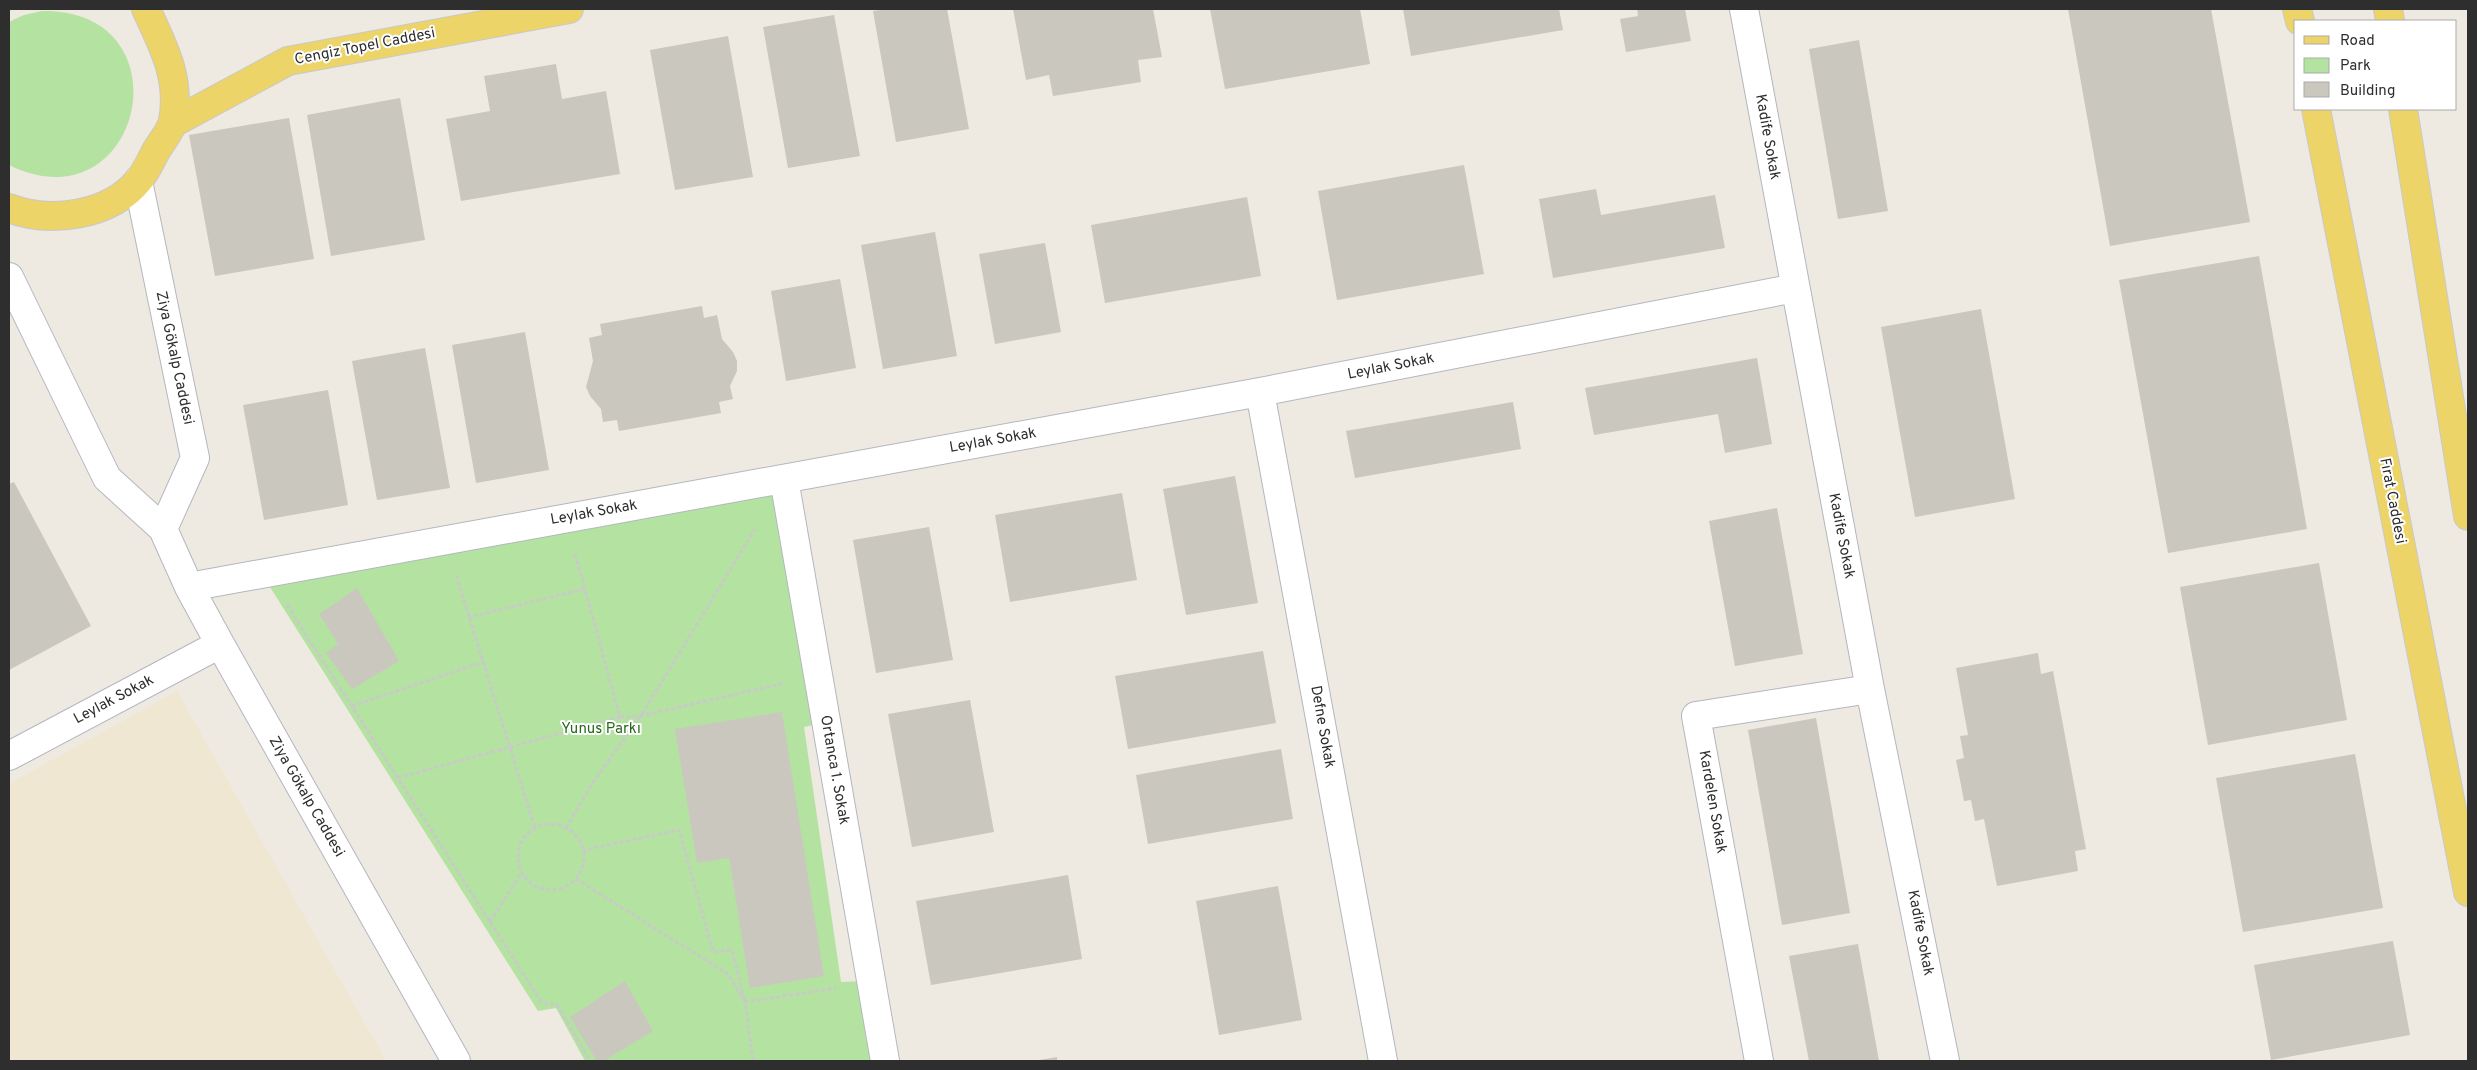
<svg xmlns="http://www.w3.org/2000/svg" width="2477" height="1070" font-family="Overpass,sans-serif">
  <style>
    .education { fill: #efe7d2 }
    .green { fill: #b4e2a1 }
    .building { fill: #cac7bf }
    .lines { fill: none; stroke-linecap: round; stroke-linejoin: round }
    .minor-casing { stroke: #b4b7c0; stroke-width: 30 }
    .primary-casing { stroke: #c9c9c9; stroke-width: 30 }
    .path { stroke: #c9c9c9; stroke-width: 3; stroke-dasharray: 4 2.5; stroke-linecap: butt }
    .minor { stroke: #fff; stroke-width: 28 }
    .primary { stroke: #ecd469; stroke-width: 28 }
    .labels { text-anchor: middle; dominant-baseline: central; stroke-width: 4; stroke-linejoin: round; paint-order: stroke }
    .street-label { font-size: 15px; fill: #2e2e2e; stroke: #fff }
    .park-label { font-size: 15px; fill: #2a6a1e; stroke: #fff }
  </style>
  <rect width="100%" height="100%" fill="#eee9e1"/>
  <path class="education" d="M177,691L386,1061H9V784Z"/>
  <path class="green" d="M42,11C191,9 142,230 9,165V22L24,15Z
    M778,488L822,723L804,727L841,982L867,981L880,1061H585L556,1008L538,1011L270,587Z"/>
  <path class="building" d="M887,9H947L969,129L896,142L873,11Z
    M1013,9H1153L1162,57L1138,60L1141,82L1053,96L1049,75L1026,80Z
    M1210,9H1360L1370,64L1225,89Z
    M1403,9H1559L1563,30L1411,56Z
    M1637,9H1685L1691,41L1626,52L1620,19L1638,16Z
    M2068,9H2211L2250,222L2110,246Z
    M834,15L860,156L788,168L763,27Z
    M728,36L753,177L675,190L650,50Z
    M1859,40L1888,211L1838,219L1809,49Z
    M556,64L562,99L606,91L620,174L461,201L446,119L490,111L484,76Z
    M400,98L425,240L331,256L307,115Z
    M289,118L314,259L215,276L189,135Z
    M1464,165L1484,274L1337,300L1318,191Z
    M1596,189L1601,215L1715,195L1725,248L1553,278L1539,199Z
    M1247,197L1261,276L1105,303L1091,225Z
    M935,232L957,356L883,369L861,245Z
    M1045,243L1061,332L995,344L979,254Z
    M2259,256L2307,529L2168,553L2119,280Z
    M840,279L856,368L786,381L771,291Z
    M702,306L704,318L717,315L722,339L733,352L737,361V371L730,386L733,399L719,402L721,413L619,431L617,420L603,422L601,409L590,396L586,387L593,361L589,338L602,335L600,324Z
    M1981,309L2015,499L1915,517L1881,327Z
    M525,332L549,470L476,483L452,345Z
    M425,348L450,488L377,500L352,361Z
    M1757,358L1772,444L1725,453L1718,414L1594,435L1585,388Z
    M328,390L348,505L264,520L243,405Z
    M1513,402L1521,449L1355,478L1346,431Z
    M1235,476L1258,603L1186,615L1163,489Z
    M14,482L91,626L9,670V484Z
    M1122,493L1137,580L1010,602L995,515Z
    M1777,508L1803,654L1735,666L1709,521Z
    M929,527L953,660L876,673L853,540Z
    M2319,563L2347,720L2208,745L2180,587Z
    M357,588L399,661L352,689L326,653L338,644L319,614Z
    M1263,651L1276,723L1128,749L1115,676Z
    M2038,653L2041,674L2053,671L2086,849L2075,851L2078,871L1997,886L1984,819L1975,821L1971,800L1964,801L1960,780L1956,760L1964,758L1960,736L1968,735L1956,668Z
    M970,700L994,832L912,847L888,714Z
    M782,712L824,976L750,988L729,858L697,863L675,729Z
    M1816,718L1850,913L1782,925L1748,730Z
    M1281,749L1293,819L1148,844L1136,775Z
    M2355,754L2383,908L2243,932L2216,778Z
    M1068,875L1082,959L931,985L916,901Z
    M1278,886L1302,1020L1219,1035L1196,901Z
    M2393,941L2410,1035L2271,1060L2254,965Z
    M1858,944L1879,1061H1809L1789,956Z
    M625,981L653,1031L604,1061H597L570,1017Z
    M1057,1057V1061H1039V1060Z"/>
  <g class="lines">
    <g class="minor-casing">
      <path id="minor" d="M1744,9L1870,689L1945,1061
        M138,181L195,458L163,529
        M9,277L107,478L163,529L189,587L220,644L456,1061
        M1260,392L1383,1061
        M784,479L885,1061
        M189,587L1260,392L1795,288
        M9,756L220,644
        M1759,1061L1696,716L1870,689"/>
    </g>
    <g class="primary-casing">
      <path id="primary" d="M2297,9L2300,21
        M2388,9L2390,21
        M2316,109L2468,892
        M2403,109L2468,516
        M173,123L288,61L569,9
        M9,208C50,224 110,216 139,180C146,172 151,160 156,151C161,142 171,131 173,121C181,78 163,46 146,9"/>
    </g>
    <path class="path" d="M575,554L585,589
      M456,575L535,828
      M287,605L542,1003L557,1005L590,1061
      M352,706L483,662
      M620,717L640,716L785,683
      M397,778L620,717L585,589L469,617
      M518 857a33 33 0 1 1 66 0a33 33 0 1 1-66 0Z
      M566,828L592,784L644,711L755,529
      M576,879L728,974L745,1002L732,950L713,952L679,830L584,850
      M490,922L522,872
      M753,1061L745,1002L836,988"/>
    <use href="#minor" class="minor"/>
    <use href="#primary" class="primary"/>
  </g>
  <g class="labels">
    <g class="street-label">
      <text transform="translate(365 47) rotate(-11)">Cengiz Topel Caddesi</text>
      <text transform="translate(1767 137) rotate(80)">Kadife Sokak</text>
      <text transform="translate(174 358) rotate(78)">Ziya Gökalp Caddesi</text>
      <text transform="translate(1391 367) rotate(-11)">Leylak Sokak</text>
      <text transform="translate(993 441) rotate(-10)">Leylak Sokak</text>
      <text transform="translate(2392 501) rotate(79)">Fırat Caddesi</text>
      <text transform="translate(594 513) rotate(-10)">Leylak Sokak</text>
      <text transform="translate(1841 536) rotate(79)">Kadife Sokak</text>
      <text transform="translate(114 700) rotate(-28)">Leylak Sokak</text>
      <text transform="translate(1322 727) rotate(80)">Defne Sokak</text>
      <text transform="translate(834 770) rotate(80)">Ortanca 1. Sokak</text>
      <text transform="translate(306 797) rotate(60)">Ziya Gökalp Caddesi</text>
      <text transform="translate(1712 802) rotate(80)">Kardelen Sokak</text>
      <text transform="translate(1920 933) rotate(79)">Kadife Sokak</text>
    </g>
    <g class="park-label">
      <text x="601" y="729">Yunus Parkı</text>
    </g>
  </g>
  <rect width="2477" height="1070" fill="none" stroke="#2e2e2e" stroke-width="20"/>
  <rect x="2294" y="20" width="162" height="90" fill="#ffffff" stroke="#ababab"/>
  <rect x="2304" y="36" width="25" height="8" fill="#ecd469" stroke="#ababab"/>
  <text x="2340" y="45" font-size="15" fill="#2e2e2e">Road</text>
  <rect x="2304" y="58" width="25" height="15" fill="#b4e2a1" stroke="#ababab"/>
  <text x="2340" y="70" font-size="15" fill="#2e2e2e">Park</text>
  <rect x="2304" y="82" width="25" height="15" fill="#cac7bf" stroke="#ababab"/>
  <text x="2340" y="95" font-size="15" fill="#2e2e2e">Building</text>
</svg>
